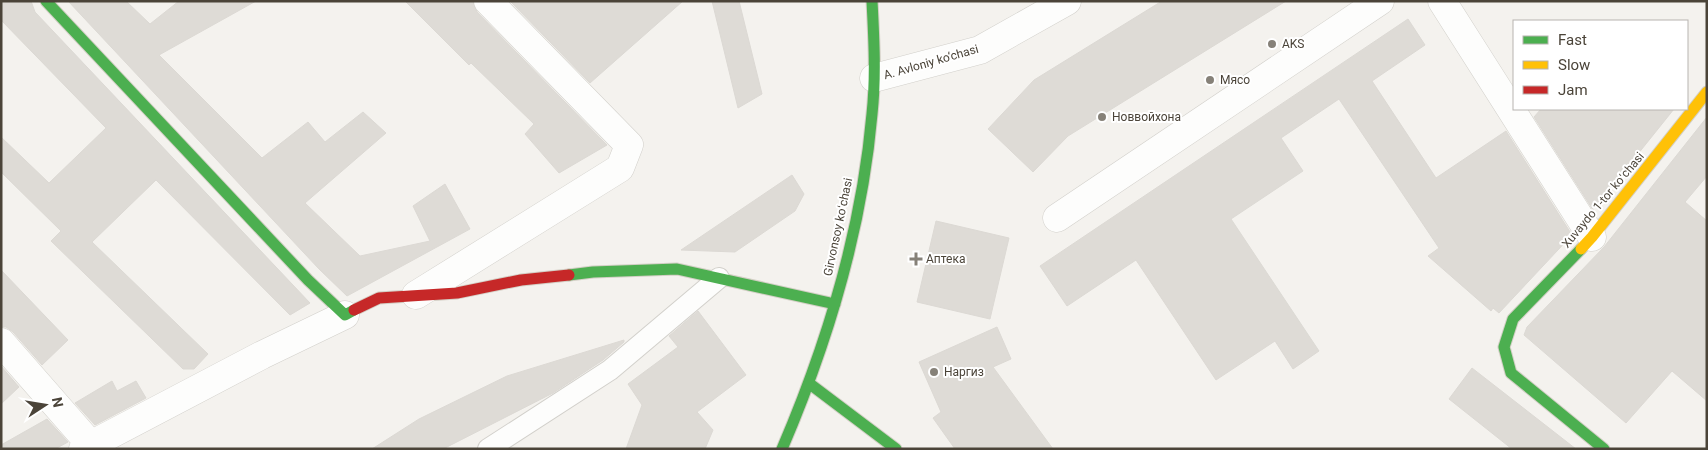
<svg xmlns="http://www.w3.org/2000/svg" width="1708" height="450" font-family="Roboto,sans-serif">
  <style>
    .building { fill: #dedbd6; stroke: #dcd9d4 }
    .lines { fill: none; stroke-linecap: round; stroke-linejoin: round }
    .lane-casing { stroke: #d2d0cb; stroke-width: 22 }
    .street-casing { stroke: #d2d0cb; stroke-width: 29 }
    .fast-casing { stroke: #d3cfc5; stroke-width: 13 }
    .slow-casing { stroke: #d3cfc5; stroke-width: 13 }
    .jam-casing { stroke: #d3cfc5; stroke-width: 13 }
    .lane { stroke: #fdfdfc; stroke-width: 20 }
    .street { stroke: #fdfdfc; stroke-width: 28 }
    .fast { stroke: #4caf50; stroke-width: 11 }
    .slow { stroke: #ffc107; stroke-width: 11 }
    .jam { stroke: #c62828; stroke-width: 11 }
    .poi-dot { fill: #868178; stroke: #fff; stroke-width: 2 }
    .labels { text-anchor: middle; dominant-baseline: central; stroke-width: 4; stroke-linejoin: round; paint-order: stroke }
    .poi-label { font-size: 12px; fill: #4b4439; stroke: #fff; text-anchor: start }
    .street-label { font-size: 12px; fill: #4b4439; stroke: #fff }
  </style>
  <rect width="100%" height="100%" fill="#f4f2ee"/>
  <path class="building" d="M1,1H31L35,12L310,303L290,315L156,180L92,242L208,354L194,369H183L51,241L61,231L1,172V137L49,183L106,128L1,20Z
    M68,1H126L150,24L179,1H256L159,55L262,158L308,122L325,142L363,112L386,133L305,203L360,256L430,241L413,206L445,184L470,229L347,296L319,269Z
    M405,1H473L477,12L607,145L559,173L525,134L534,124L471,63L469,65Z
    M510,1H683L590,83Z
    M712,1H739L762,94L738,108Z
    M1162,1H1286L1068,136L1033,172L988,129L1034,80Z
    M1408,19L1425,45L1372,81L1436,178L1506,131L1572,235L1499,313L1493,308L1491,311L1428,256L1439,248L1339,99L1281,138L1303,171L1231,219L1319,351L1293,369L1275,341L1216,380L1136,260L1067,306L1040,266Z
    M1541,109H1674L1593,210L1534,117Z
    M1707,117V176L1685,202L1707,221V401L1672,371L1626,423L1524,335L1527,327L1604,247Z
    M792,175L804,194L795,211L735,252L681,250Z
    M936,221L1009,238L990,319L917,302Z
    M1,270L68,340L42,365L13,332L6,327H1Z
    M698,311L746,375L697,412L713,430L705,449H626L642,405L628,384L678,347L669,336Z
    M997,327L1011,359L993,367L1053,449H955L933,418L941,412L919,362Z
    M624,340V342L603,360L553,393L443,449H372L419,419L507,376Z
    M1,366L19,387L1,404Z
    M1472,368L1576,449H1512L1449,399Z
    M112,381L117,391L136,381L146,398L95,425L75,403Z
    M47,419L68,442L55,449H1V445Z"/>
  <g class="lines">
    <g class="lane-casing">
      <path id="lane" d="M488,449L610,370L719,278"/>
    </g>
    <g class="street-casing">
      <path id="street" d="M1442,1L1592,237
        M874,78L980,50L1067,1
        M1057,218L1380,1
        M416,295L620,168L629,145L488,1
        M1,342L91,445
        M83,449L262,355L345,315"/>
    </g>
    <g class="fast-casing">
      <path id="fast" d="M46,1L308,280L345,315L354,310
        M1581,249L1513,319L1504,347L1511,373L1604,449
        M569,275L593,272L677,269L835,304
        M810,384L896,449
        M782,449C827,344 862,229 872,114C876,77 874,39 872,1"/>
    </g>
    <g class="slow-casing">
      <path id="slow" d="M1581,249L1592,237L1707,92"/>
    </g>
    <g class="jam-casing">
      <path id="jam" d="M354,310L379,298L457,293L521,280L569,275"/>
    </g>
    <use href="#lane" class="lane"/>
    <use href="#street" class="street"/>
    <use href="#fast" class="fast"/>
    <use href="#slow" class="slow"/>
    <use href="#jam" class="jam"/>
  </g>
  <g class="poi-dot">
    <circle cx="1272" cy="44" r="5"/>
    <circle cx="1210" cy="80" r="5"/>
    <circle cx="1102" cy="117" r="5"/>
    <path d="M913.5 251.5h5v5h5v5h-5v5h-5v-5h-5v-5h5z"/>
    <circle cx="934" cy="372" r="5"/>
  </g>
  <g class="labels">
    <g class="poi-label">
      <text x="1282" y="44">AKS</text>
      <text x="1220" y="80">Мясо</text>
      <text x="1112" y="117">Новвойхона</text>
      <text x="926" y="259">Аптека</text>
      <text x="944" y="372">Наргиз</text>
    </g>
    <g class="street-label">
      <text transform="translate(931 62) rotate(-16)">A. Avloniy ko‘chasi</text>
      <text transform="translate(1603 200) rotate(-50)">Xuvaydo 1-tor koʻchasi</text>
      <text transform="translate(838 227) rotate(-78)">Girvonsoy koʻchasi</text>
    </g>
  </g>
  <rect width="1708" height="450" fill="none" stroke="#4b4439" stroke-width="5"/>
  <rect x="1513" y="20" width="175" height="90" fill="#ffffff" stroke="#b7b4b0"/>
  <rect x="1523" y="36" width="25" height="8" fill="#4caf50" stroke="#b7b4b0"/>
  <text x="1558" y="45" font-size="15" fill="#4b4439">Fast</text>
  <rect x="1523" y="61" width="25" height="8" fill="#ffc107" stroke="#b7b4b0"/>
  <text x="1558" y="70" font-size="15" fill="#4b4439">Slow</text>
  <rect x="1523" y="86" width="25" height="8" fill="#c62828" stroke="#b7b4b0"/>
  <text x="1558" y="95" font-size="15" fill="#4b4439">Jam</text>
  <g transform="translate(45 405) rotate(78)" stroke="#ffffff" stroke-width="4" paint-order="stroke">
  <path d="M0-4L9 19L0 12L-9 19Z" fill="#4b4439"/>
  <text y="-8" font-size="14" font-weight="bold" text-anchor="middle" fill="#4b4439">N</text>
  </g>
</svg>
